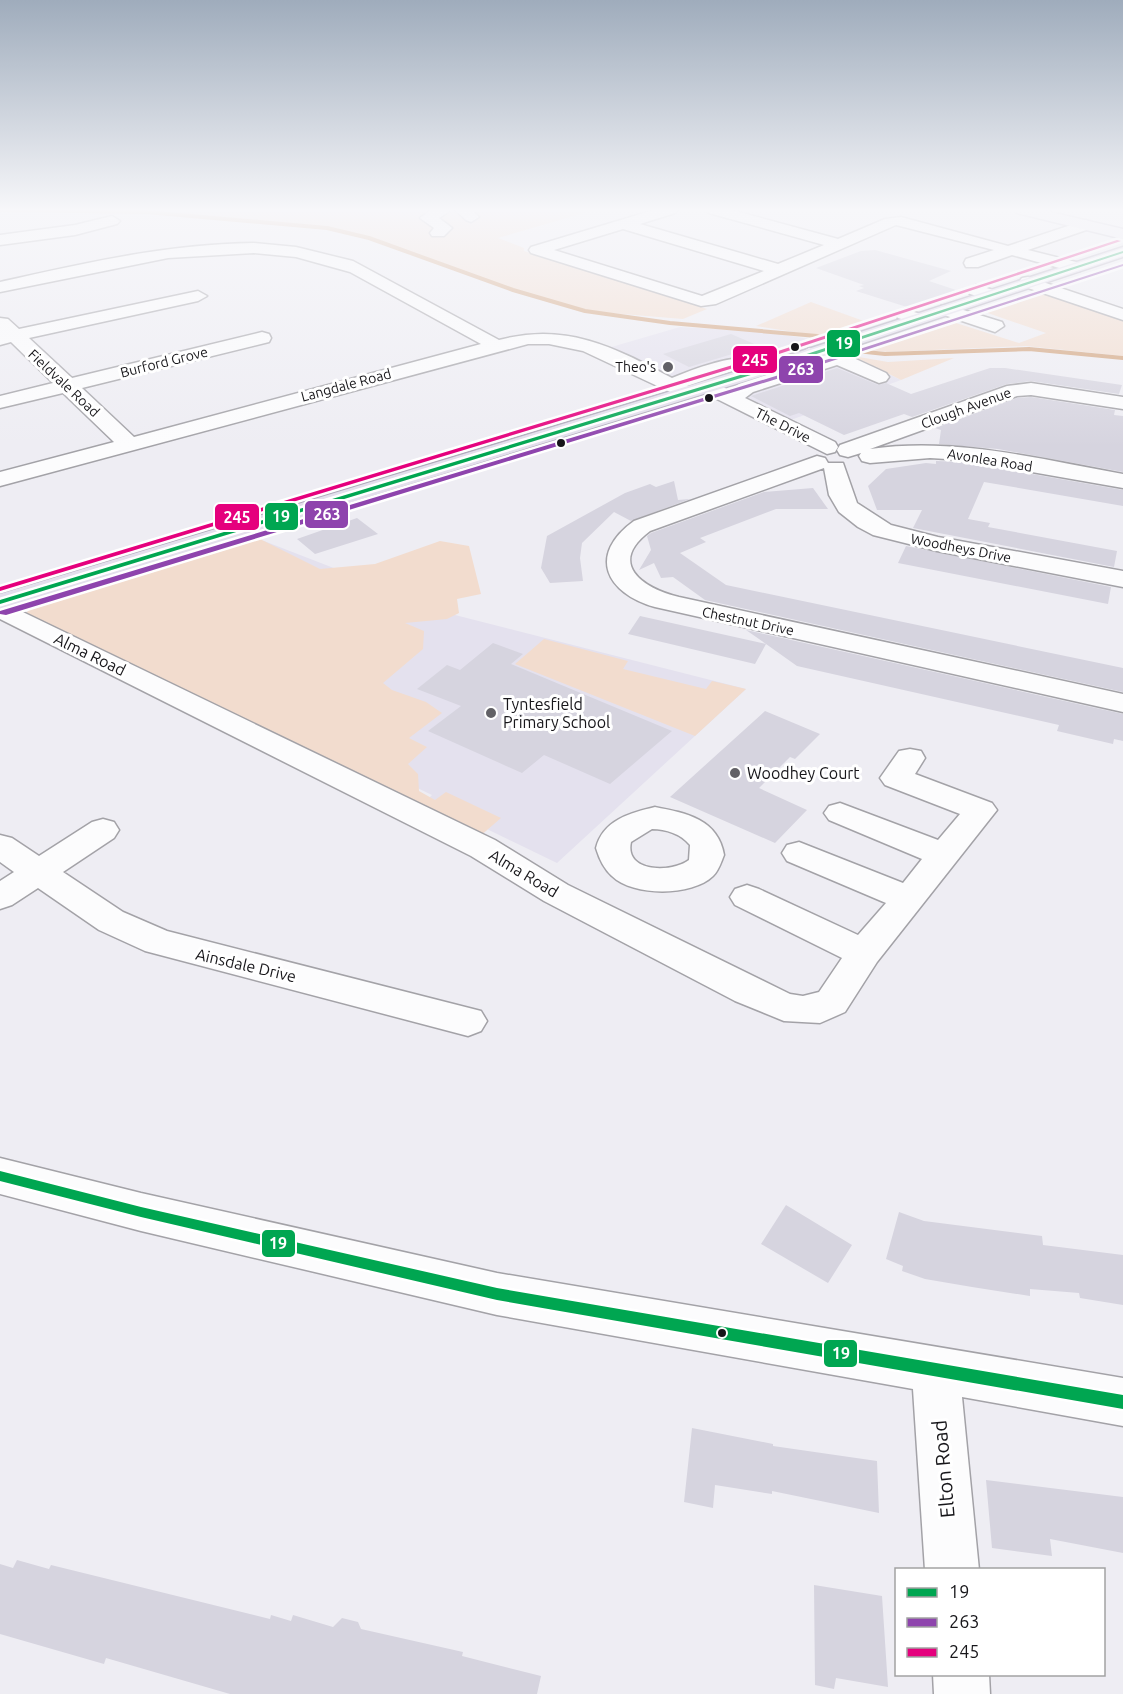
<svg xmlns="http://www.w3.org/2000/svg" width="1123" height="1694" font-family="Ubuntu,sans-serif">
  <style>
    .built { fill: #e4e1ee }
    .green { fill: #f2dcce }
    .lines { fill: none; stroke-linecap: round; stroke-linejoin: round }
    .stream { stroke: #d1a17a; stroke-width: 4 }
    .building { fill: #d6d4df }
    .minor-casing { stroke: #a3a2a7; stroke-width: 3 }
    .major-casing { stroke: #b0abbb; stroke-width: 3 }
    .highway-casing { stroke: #b0abbb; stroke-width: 3 }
    .minor { fill: #fcfcfd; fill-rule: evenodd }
    .major { fill: #edeaf3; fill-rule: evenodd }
    .highway { fill: #e3dfec; fill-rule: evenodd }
    .bus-1-casing { stroke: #fff; stroke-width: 5 }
    .bus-2-casing { stroke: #fff; stroke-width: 5 }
    .bus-3-casing { stroke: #fff; stroke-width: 5 }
    .bus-1 { fill: #00a651; fill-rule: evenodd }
    .bus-2 { fill: #8e44ad; fill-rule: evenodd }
    .bus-3 { fill: #e5007d; fill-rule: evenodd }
    .bus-dot { fill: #17161a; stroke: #fff; stroke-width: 2 }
    .poi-dot { fill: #626166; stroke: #fff; stroke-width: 2 }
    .labels { text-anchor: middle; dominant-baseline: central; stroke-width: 6; stroke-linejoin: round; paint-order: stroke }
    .far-street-label { font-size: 14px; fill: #17161a; stroke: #fff }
    .far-poi-label { font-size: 14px; fill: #17161a; stroke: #fff; text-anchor: end }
    .street-label { font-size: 16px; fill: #17161a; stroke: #fff }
    .poi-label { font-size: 16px; fill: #17161a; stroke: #fff; text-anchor: start }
    .near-street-label { font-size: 20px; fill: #17161a; stroke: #fff }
    .line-badge { stroke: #fff; stroke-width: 2 }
    .badge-label { font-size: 16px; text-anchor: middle; font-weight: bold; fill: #fff }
  </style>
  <rect width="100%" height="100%" fill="#eeedf3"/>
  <path class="built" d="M680,327L767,332L821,341L901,380L788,421L702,379L680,385L608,348Z
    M264,541L455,615L746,689L557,863L427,800L432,795L42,608Z"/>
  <path class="green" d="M154,210H594L498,238L524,248V251L707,309L683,319L585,311L513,290L342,230L146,212Z
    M1037,291L1123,321V356L1026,346L887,352L858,349L953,322L1019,343L1046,333L982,311Z
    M811,302L872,324L833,338L756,326Z
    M853,356L888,362L954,358L901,380Z
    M258,538L320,569L375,564L440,541L469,546L481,594L457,599L459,613L447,619L405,623L424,631L423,649L383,683L392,690L426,702L442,713L409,738L427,747L408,764L418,774L419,791L435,800L446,792L501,818L479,837L26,613L32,607Z
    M544,639L628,661L623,669L706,689L712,681L746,689L695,736L515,664Z"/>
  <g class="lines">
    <path class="stream" d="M0,210L146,212L327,228L369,238L513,290L585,311L670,323L817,336L857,351L885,354L1029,349L1123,358"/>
  </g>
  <path class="building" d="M875,250L951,271L929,281L956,290L910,308L856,291L864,288L859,286L864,285L816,268L861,251Z
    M731,334L759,346L689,367L663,354Z
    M837,368L878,385L886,383L911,394L990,368H1005L1122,385L1119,394L1031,381L1007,384L912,417L904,414L844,435L799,413L790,416L751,396Z
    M1031,397L1115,410L1114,415L1123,416V472L998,449L939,444L941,430L935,428L1017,398Z
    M936,461L963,462L1123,490V506L984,482L968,519L990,523L988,527L1117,551L1114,567L913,528L922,510H877L868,486L886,469L926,463L936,464Z
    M674,481L678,500L690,499L631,521L614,512L582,543L580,558L583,581L550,583L541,568L547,536L625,493L650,484L656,487Z
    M813,488L828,509H776L700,538L706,542L680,553L726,585L1123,668V692L705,600L673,577L661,578L654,563L639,570L651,550L647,536L651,533L764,492Z
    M357,518L378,534L315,554L297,539Z
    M906,546L1111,587L1108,604L898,563Z
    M640,616L766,644L746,630L1123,714V741L1114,739L1113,744L1057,731L1059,725L797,666L766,644L755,664L628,634Z
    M493,643L523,654L511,664L672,731L610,784L544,755L522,773L428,731L461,706L417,689L447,665L460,670Z
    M765,711L820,734L795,759L790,757L759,788L807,810L775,843L670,797Z
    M786,1205L852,1245L828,1283L761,1244Z
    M899,1212L924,1221L1042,1236L1043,1245L1123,1255V1305L1080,1298L1079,1293L1030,1289V1296L972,1287L925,1279L902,1271L903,1266L886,1259Z
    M692,1428L773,1444V1446L877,1461L879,1513L772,1491V1494L715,1485L713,1508L684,1502Z
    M986,1480L1123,1497V1553L1050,1539L1052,1556L992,1548Z
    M17,1560L49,1569L51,1565L270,1619L271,1615L291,1621L293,1615L333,1627L342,1618L358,1622L361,1629L463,1652L462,1656L541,1676L537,1694H230L106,1658L104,1664L0,1634V1564L13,1568Z
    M814,1585L882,1596L888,1687L836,1678L834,1689L815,1685Z"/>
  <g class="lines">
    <g class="minor-casing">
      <path id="minor" d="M431,210H451L439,218L452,228L444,236H432L430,233L434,228L420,218Z
        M455,210H472L479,217L471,222L466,220Z
        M654,210H678L675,213L640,224L778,264L824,245L709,213L706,210H732L838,239L885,219L901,217L1008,246L1086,220L1094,225L1092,228L1028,250L1080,263L1082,267L1080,271L1074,272L1012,255L978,267H966L964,263L966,259L994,250L896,225L716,304L701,306L531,253L529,250L531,247ZM623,229L764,271L702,296L554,250Z
        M112,216L120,221L117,224L75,235L0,245V235L75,225Z
        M254,243L296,247L353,261L499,340C566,322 614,347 672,378C708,363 746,350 785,361L788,365L785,369L809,361L799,354L809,348L827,355L838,352L845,354L886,373L889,377L886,381L879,383L837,365L753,392L745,398L835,442L838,447L835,452L827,454L701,391L698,387L701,383H715L729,390L739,384L782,370L741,368L687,386L695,393L692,397L685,399L583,351L549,344H528L0,486V472L114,442L63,393L0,408V396L53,383L11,342L0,345V318L8,319L19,329L198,291L207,296L198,301L29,338L72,378L262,332L269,334L271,338L269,342L82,388L134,437L481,344L350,272L296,257L254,253L168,258L0,292V282C85,263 167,244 254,243Z
        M1028,277L1123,309V320L1022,286L1019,282L1022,278Z
        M976,285L997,291L1000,295L991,300L970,294L967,290Z
        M947,305L1002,322L1004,326L995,332L941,314L938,310L941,306Z
        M904,309L924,315L927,319L918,324L898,318L895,314Z
        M1031,383L1123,397V409L1031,395L1017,396L870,449C956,437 1039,459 1123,474V488L963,460L930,458L870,463L862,461L859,456L861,453L848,457L840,455L837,450L840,445L1007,386Z
        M817,456L825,458L828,463H843L857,503L891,525L938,537L1123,571V587L937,551L873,535L858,527L839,512L829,495L824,468L650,531C607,563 642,588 679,597L1123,694V712L655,607C606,593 587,555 634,521Z
        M0,601L495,840L568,885L790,994L803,996L819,992L842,958L735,905L730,897L735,889L747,885L759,889L858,935L886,903L787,861L782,853L787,845L799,842L903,883L922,859L829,820L824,813L829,806L840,803L938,840L960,814L885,785L880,778L899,751L910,749L921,751L925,758L915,774L992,803L997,810L877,962L845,1012L820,1023L784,1021L735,1001L544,901L471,856L0,619Z
        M655,807C686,813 718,819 724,855C721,862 719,870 713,876C693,896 633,897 612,876C604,869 599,858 596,848C603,820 630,813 655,807ZM652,829C666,829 681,834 690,845L689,860C672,873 624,873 631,842Z
        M103,819L114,822L119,830L114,838L63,872L123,912L167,931L481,1011L487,1021L481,1031L468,1036L145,951L99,930L38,888L12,905L0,909V881L14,872L0,862V835L12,838L39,856L92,822Z
        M0,1158L141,1193L497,1273L1123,1378V1426L962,1397L979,1570H925L913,1389L497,1315L141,1231L0,1194Z
        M933,1674H989L990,1694H934Z"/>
    </g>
    <g class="major-casing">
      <path id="major" d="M1014,210H1042L1123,229V239L1017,213Z"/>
    </g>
    <g class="highway-casing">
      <path id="highway" d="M1123,247V257L785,369L0,610V594L771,361Z"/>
    </g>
    <use href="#minor" class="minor"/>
    <use href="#major" class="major"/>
    <use href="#highway" class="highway"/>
    <g class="bus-1-casing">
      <path id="bus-1" d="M1123,251V253L780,366L0,604V600L776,364Z
        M0,1171L141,1207L497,1288L1123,1395V1409L497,1300L141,1217L0,1181Z"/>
    </g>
    <g class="bus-2-casing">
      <path id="bus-2" d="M1123,264V266L783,377L6,615L0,614V611L779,375Z"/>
    </g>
    <g class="bus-3-casing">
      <path id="bus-3" d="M1117,240L1121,241L776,355L0,591V587L772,353Z"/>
    </g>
    <use href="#bus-1" class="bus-1"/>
    <use href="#bus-2" class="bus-2"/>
    <use href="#bus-3" class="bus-3"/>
  </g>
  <linearGradient id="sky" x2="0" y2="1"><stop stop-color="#9facbc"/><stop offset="0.47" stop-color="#f7f7fa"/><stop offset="1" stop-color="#f7f7fa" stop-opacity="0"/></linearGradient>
  <rect width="1123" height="447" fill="url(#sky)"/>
  <g class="bus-dot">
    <circle cx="795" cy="347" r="5"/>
    <circle cx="709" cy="398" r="5"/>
    <circle cx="561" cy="443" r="5"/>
    <circle cx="722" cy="1333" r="5"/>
  </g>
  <g class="poi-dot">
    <circle cx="668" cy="367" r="6"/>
    <circle cx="491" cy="713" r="6"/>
    <circle cx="735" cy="773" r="6"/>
  </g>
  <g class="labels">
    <g class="far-street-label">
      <text transform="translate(164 362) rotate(-14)">Burford Grove</text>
      <text transform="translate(64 383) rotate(43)">Fieldvale Road</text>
      <text transform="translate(346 385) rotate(-15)">Langdale Road</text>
      <text transform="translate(966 408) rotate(-20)">Clough Avenue</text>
      <text transform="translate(783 425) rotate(27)">The Drive</text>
      <text transform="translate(990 460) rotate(9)">Avonlea Road</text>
      <text transform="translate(961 548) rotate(11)">Woodheys Drive</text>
      <text transform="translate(748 621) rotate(12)">Chestnut Drive</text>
    </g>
    <g class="far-poi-label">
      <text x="656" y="367">Theo's</text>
    </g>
    <g class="street-label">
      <text transform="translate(90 654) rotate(26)">Alma Road</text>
      <text transform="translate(524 873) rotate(31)">Alma Road</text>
      <text transform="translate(246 965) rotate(13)">Ainsdale Drive</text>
    </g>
    <g class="poi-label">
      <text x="503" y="704">Tyntesfield<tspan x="503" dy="18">Primary School</tspan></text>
      <text x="747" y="773">Woodhey Court</text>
    </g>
    <g class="near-street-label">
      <text transform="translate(943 1469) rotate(-95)">Elton Road</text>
    </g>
  </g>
  <g class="line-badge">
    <rect x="826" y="329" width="35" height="29" rx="6" fill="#00a651"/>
    <rect x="732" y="345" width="46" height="29" rx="6" fill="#e5007d"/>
    <rect x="778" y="355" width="46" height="29" rx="6" fill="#8e44ad"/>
    <rect x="304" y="500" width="45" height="29" rx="6" fill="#8e44ad"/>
    <rect x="264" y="502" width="35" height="29" rx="6" fill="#00a651"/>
    <rect x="214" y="503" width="46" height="28" rx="6" fill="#e5007d"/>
    <rect x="261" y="1229" width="35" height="29" rx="6" fill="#00a651"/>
    <rect x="823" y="1339" width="35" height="29" rx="6" fill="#00a651"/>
  </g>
  <g class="badge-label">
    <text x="844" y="349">19</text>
    <text x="755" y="366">245</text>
    <text x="801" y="375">263</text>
    <text x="327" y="520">263</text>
    <text x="281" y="522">19</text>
    <text x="237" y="523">245</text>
    <text x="278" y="1249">19</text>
    <text x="841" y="1359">19</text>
  </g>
  <rect x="895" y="1568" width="210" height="108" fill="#ffffff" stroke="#a2a2a3" stroke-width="1.5"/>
  <rect x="907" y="1588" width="30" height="9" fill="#00a651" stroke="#a2a2a3" stroke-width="1.5"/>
  <text x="949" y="1598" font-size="18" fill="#17161a">19</text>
  <rect x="907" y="1618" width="30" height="9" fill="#8e44ad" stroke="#a2a2a3" stroke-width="1.5"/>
  <text x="949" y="1628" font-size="18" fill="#17161a">263</text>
  <rect x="907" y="1648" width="30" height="9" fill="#e5007d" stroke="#a2a2a3" stroke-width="1.5"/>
  <text x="949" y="1658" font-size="18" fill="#17161a">245</text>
</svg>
